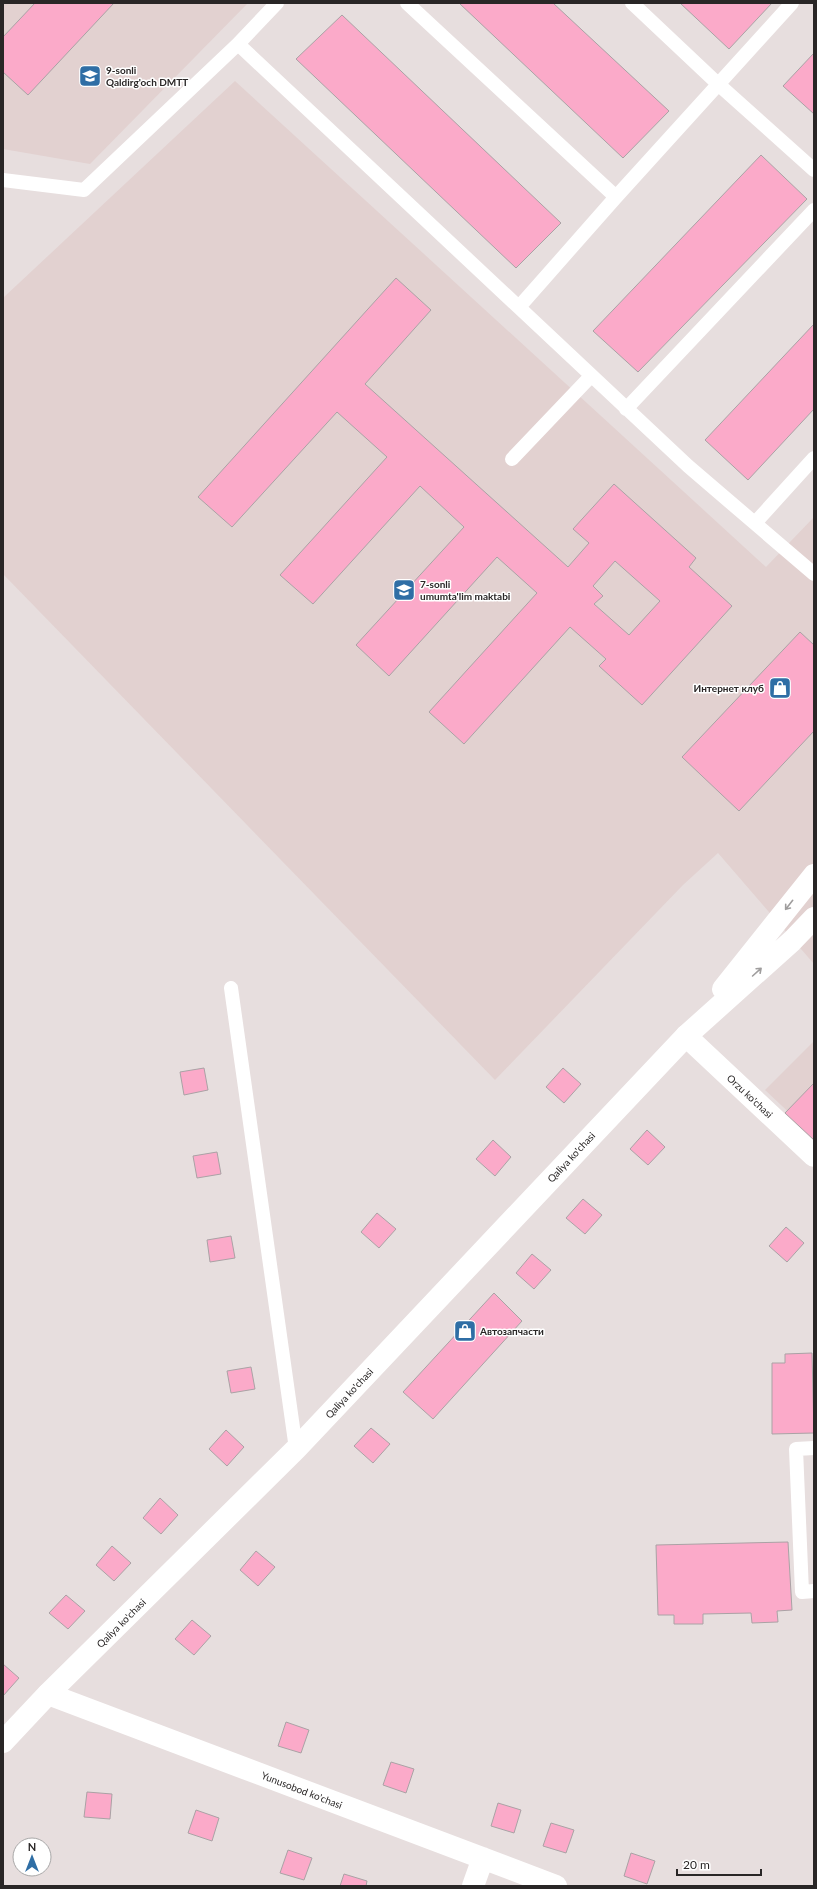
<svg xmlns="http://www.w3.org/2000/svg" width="817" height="1889" font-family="Lato,sans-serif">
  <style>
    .built { fill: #e2d1d0 }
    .building { fill: #fbaac9; stroke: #aaa2a5; fill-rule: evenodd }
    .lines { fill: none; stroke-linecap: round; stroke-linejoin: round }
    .service { stroke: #fff; stroke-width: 14 }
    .minor { stroke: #fff; stroke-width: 22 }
    .secondary { stroke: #fff; stroke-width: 22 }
    .oneway { stroke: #9f9d9d }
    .labels { text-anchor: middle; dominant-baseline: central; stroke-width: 3; stroke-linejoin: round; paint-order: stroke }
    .poi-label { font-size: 10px; font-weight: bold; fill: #292626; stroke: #fff; text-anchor: start }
    .street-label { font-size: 10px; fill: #292626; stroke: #fff }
  </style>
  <rect width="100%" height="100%" fill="#e7dede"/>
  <path class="built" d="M3,3H248L90,164L3,149Z
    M235,81L766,567L814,517V964L718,853L683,885L495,1080L3,574V298Z
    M814,1041V1136L765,1090Z"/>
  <path class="building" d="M35,3H114L28,95L3,72V37Z
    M459,3H553L669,111L623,158Z
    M680,3H772L729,49Z
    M342,15L561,223L516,268L296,59Z
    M814,53V114L783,86Z
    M761,155L807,199L638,372L593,331Z
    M396,278L431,310L365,384L568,567L589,543L573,529L614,484L696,558L689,567L732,606L642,705L599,666L606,659L570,627L464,744L429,712L537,593L497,557L389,676L356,645L464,527L420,486L313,604L280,575L387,457L337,412L232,527L198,497ZM615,561L660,601L629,635L594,604L603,596L593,586Z
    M814,324V409L748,480L705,440Z
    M800,632L814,645V731L739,811L682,757Z
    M204,1068L208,1090L184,1095L180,1072Z
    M563,1068L581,1084L564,1103L546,1087Z
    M814,1083V1140L785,1113Z
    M647,1130L665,1147L648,1165L630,1149Z
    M493,1140L511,1157L495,1176L476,1159Z
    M217,1152L221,1174L197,1178L193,1156Z
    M583,1199L602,1215L585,1234L566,1218Z
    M377,1213L396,1229L379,1248L361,1232Z
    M786,1227L804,1243L787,1262L769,1246Z
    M231,1236L235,1258L210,1262L207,1240Z
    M532,1254L551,1270L534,1289L516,1273Z
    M494,1293L522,1321L433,1419L403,1392Z
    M812,1353L814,1433L772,1434V1363H785V1354Z
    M251,1367L255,1389L231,1393L227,1371Z
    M371,1428L390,1444L373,1463L354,1446Z
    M226,1430L244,1447L227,1466L209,1449Z
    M160,1498L178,1515L161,1534L143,1518Z
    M788,1542L792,1610L777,1611L778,1622L752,1623L751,1613L703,1614V1624H674V1615H658L656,1545Z
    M112,1546L131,1563L114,1581L96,1565Z
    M256,1551L275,1567L258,1586L240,1570Z
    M66,1595L85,1611L68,1629L49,1613Z
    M192,1620L211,1636L194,1655L175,1639Z
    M3,1664L19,1678L3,1696Z
    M286,1722L309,1730L301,1753L278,1746Z
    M391,1762L414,1769L406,1793L383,1785Z
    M87,1792L112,1794L110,1819L84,1817Z
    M498,1803L521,1810L514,1833L491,1826Z
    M196,1810L219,1818L212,1841L188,1833Z
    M551,1823L574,1830L566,1853L543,1846Z
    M288,1850L312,1858L304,1880L280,1873Z
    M631,1853L655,1861L647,1884L624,1876Z
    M344,1874L367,1881L366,1886H340Z"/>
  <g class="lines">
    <path class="service" d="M407,3L616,197
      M632,3L718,84L814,170
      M238,44L277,3
      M3,180L84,190L238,44L688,466L814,574
      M519,307L616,197L792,3
      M626,409L814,210
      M512,459L591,376
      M755,523L814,458
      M231,988L296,1449
      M814,1448L796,1449L802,1592L814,1591"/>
    <path class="minor" d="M686,1036L814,1156
      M48,1694L556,1886
      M473,1886L483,1858"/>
    <path class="secondary" d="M723,989L814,875
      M3,1742L48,1694L296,1449L686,1036L792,941L814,918"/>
  </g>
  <defs><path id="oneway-shaft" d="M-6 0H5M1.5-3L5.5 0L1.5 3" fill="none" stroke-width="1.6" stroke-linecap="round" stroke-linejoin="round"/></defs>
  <g class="oneway">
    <use href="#oneway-shaft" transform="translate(789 905) rotate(128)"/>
    <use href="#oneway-shaft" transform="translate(757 972) rotate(-42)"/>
  </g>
  <defs>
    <g id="school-square" transform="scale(1.15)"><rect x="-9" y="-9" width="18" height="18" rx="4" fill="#2f6ea5" stroke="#fff"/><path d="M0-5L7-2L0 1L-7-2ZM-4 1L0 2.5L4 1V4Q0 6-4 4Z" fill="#fff"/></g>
    <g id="shop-square" transform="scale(1.15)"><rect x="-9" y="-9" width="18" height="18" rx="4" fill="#2f6ea5" stroke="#fff"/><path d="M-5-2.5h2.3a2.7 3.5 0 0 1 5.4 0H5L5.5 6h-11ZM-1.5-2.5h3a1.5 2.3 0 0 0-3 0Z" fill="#fff"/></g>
  </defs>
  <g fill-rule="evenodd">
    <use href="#school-square" x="90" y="76"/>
    <use href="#school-square" x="404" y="590"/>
    <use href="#shop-square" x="780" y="688"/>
    <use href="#shop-square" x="465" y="1331"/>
  </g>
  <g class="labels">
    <g class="poi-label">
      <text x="106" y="70">9-sonli<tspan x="106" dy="12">Qaldirg'och DMTT</tspan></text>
      <text x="420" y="584">7-sonli<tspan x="420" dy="12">umumta'lim maktabi</tspan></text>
      <text x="764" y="688" text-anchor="end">Интернет клуб</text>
      <text x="480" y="1331">Автозапчасти</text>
    </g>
    <g class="street-label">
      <text transform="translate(750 1096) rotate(43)">Orzu ko'chasi</text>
      <text transform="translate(571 1157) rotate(-47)">Qaliya ko'chasi</text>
      <text transform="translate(349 1393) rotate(-47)">Qaliya ko'chasi</text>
      <text transform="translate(121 1623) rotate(-45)">Qaliya ko'chasi</text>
      <text transform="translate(302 1790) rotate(21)">Yunusobod ko'chasi</text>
    </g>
  </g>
  <rect width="817" height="1889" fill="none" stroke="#292626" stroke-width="8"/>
  <g transform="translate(32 1857)"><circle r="19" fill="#ffffff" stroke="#a9a8a8"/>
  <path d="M0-3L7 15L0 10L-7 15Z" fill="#2f6ea5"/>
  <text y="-6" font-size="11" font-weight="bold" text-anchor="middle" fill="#292626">N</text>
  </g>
  <path d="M677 1869v6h84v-6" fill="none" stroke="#292626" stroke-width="2"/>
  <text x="683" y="1869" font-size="12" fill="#292626" stroke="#ffffff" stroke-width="3" paint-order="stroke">20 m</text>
</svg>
